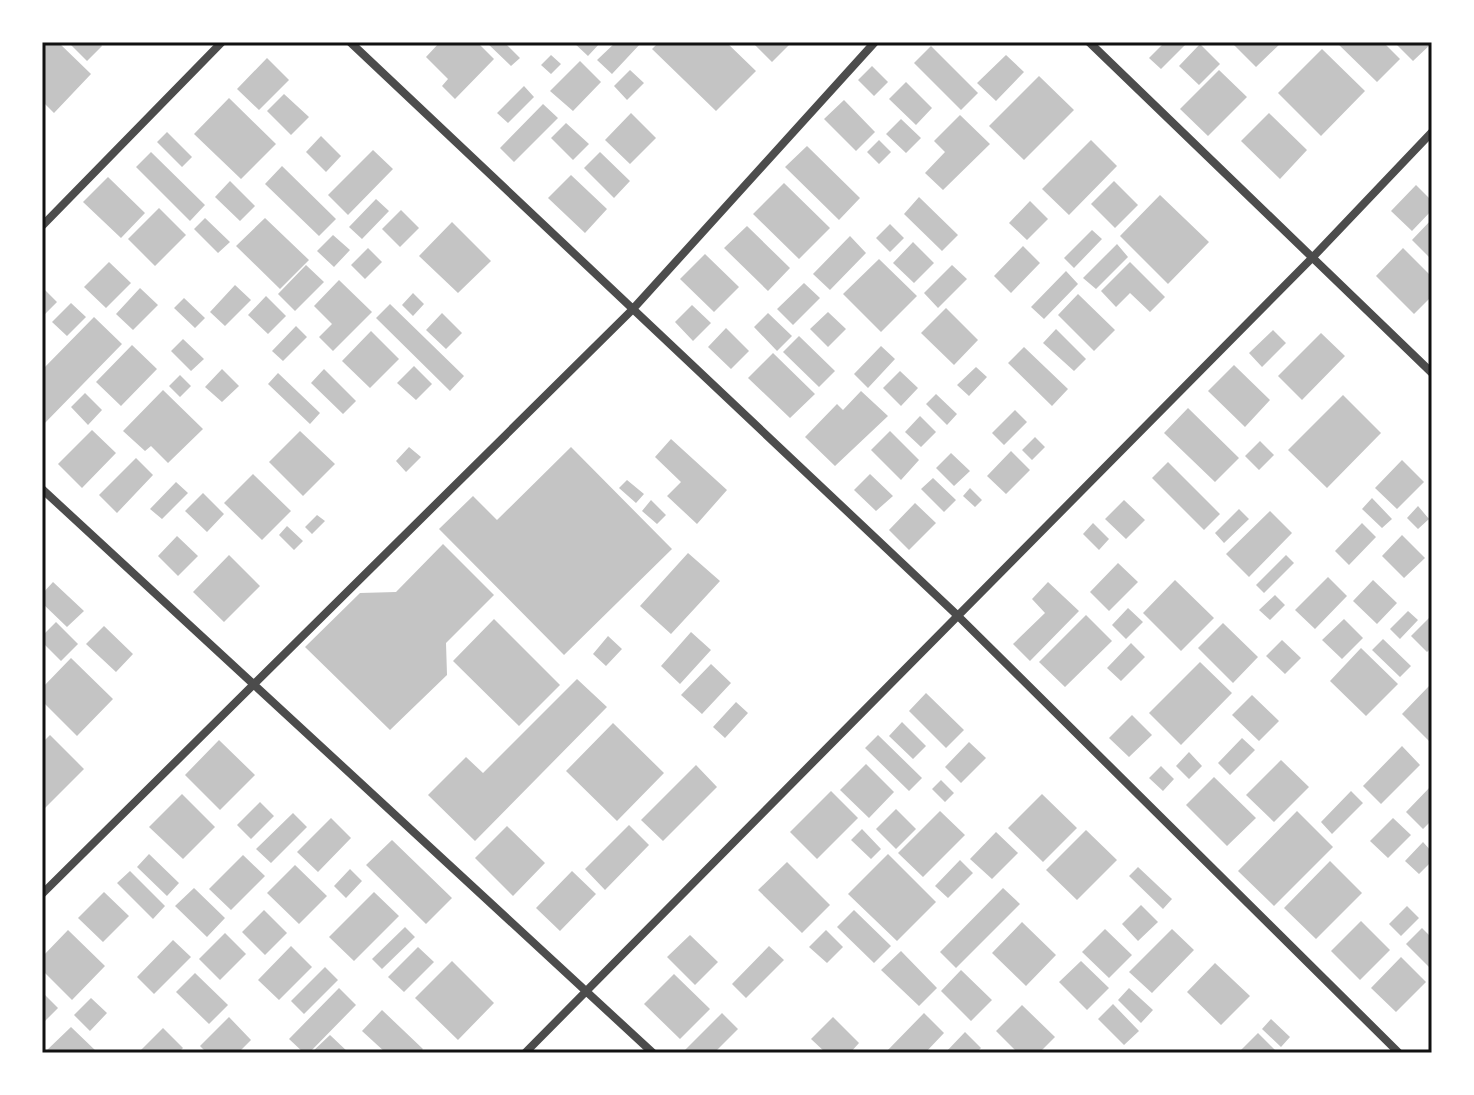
<svg xmlns="http://www.w3.org/2000/svg" width="1474" height="1095" font-family="Merriweather,serif">
  <style>
    .building { fill: #c4c4c4 }
    .lines { fill: none; stroke-linecap: round; stroke-linejoin: round }
    .minor { stroke: #4c4c4c; stroke-width: 8 }
    .neatline { fill: none; stroke: #111; stroke-width: 3 }
  </style>
  <rect width="100%" height="100%" fill="#fff"/>
  <path class="building" d="M42,42H58L91,74L54,113L42,101Z
    M68,42H99L102,46L87,61Z
    M440,42H477L494,59L455,99L442,86L448,79L426,57Z
    M486,42H504L520,58L511,66Z
    M573,42H601L588,56Z
    M616,42L641,43L612,74L597,60Z
    M659,42H726L756,71L716,111L652,49Z
    M752,42H792L772,62Z
    M1165,42H1188L1161,69L1149,58Z
    M1231,42H1282L1256,67Z
    M1336,42H1383L1400,59L1377,82Z
    M1394,42H1432V43L1413,61Z
    M1200,44L1220,64L1199,85L1179,66Z
    M931,46L978,93L961,110L914,63Z
    M1322,49L1365,91L1321,136L1278,93Z
    M551,55L561,64L551,74L541,65Z
    M1006,55L1024,72L996,101L977,83Z
    M267,58L289,80L259,110L237,89Z
    M580,61L601,82L573,111L550,91Z
    M872,66L888,82L874,96L858,80Z
    M630,70L644,83L627,100L614,86Z
    M1219,70L1247,97L1208,136L1180,109Z
    M1039,76L1074,110L1024,160L989,126Z
    M906,82L932,108L916,125L889,99Z
    M524,86L534,97L508,123L497,113Z
    M284,94L309,117L291,135L267,111Z
    M229,98L276,144L241,179L194,134Z
    M844,100L875,132L856,151L824,119Z
    M543,104L558,118L514,162L500,148Z
    M631,113L656,138L630,164L605,140Z
    M1269,113L1307,150L1280,179L1241,141Z
    M960,115L990,144L943,190L925,173L945,152L934,141Z
    M901,119L921,138L906,153L886,134Z
    M566,123L589,144L573,160L551,138Z
    M167,132L192,157L182,167L157,142Z
    M321,136L341,156L326,172L306,152Z
    M879,140L891,152L879,164L867,152Z
    M1091,140L1117,166L1069,215L1042,189Z
    M807,146L860,198L839,220L785,167Z
    M373,150L393,169L348,215L328,195Z
    M151,152L205,205L190,221L136,167Z
    M600,152L630,181L614,198L584,168Z
    M282,166L336,219L319,236L265,184Z
    M571,175L607,209L585,233L548,198Z
    M108,177L145,213L121,238L83,202Z
    M230,181L255,206L240,221L215,197Z
    M1114,181L1138,205L1115,228L1091,204Z
    M784,183L830,228L799,259L753,214Z
    M1416,185L1432,201V210L1412,231L1391,211Z
    M1160,195L1209,242L1168,284L1120,236Z
    M919,197L958,235L942,251L904,214Z
    M376,199L389,211L362,239L349,227Z
    M1030,201L1048,219L1027,240L1009,223Z
    M159,208L186,235L155,266L128,239Z
    M401,210L419,228L400,247L382,229Z
    M205,218L230,242L218,253L194,229Z
    M265,218L309,260L280,289L236,246Z
    M1432,219V260L1412,240Z
    M452,222L491,261L458,293L419,256Z
    M890,224L904,238L890,252L876,238Z
    M747,226L790,268L768,291L724,248Z
    M1092,230L1102,239L1074,268L1064,258Z
    M333,235L350,250L334,267L317,251Z
    M850,236L866,253L830,290L813,274Z
    M913,242L934,263L914,283L893,263Z
    M1117,244L1128,257L1096,289L1083,278Z
    M1023,246L1040,263L1011,293L994,276Z
    M368,248L382,262L365,279L351,265Z
    M1403,248L1432,277V296L1414,314L1376,276Z
    M705,254L739,287L714,312L680,279Z
    M879,259L917,296L881,332L843,294Z
    M109,262L131,283L106,308L84,287Z
    M1130,262L1165,297L1150,312L1130,293L1116,307L1101,291Z
    M306,265L324,282L295,311L278,294Z
    M952,265L967,279L938,308L924,293Z
    M1066,271L1078,284L1044,319L1031,307Z
    M339,280L372,312L333,351L319,337L332,324L314,306Z
    M804,283L820,298L793,325L777,309Z
    M235,285L251,300L225,326L210,312Z
    M42,287L57,302L42,317Z
    M140,288L158,305L133,330L116,314Z
    M413,293L424,304L413,316L402,305Z
    M1078,294L1115,330L1094,351L1058,315Z
    M266,296L286,316L268,334L248,315Z
    M184,298L205,318L195,328L174,308Z
    M71,303L86,317L67,336L52,322Z
    M390,304L464,376L450,391L376,318Z
    M692,305L711,323L693,341L675,322Z
    M946,308L978,340L954,365L921,333Z
    M828,312L846,329L828,347L810,329Z
    M442,313L462,333L446,349L426,330Z
    M768,313L792,336L777,351L754,327Z
    M94,317L122,344L42,426V370Z
    M296,326L307,337L283,361L272,351Z
    M726,328L749,351L731,369L708,347Z
    M1056,329L1086,359L1074,371L1043,343Z
    M1273,330L1286,343L1262,367L1249,353Z
    M371,331L399,359L370,388L342,361Z
    M1321,333L1345,356L1302,400L1278,376Z
    M799,336L835,371L819,387L783,352Z
    M183,339L204,359L191,371L171,351Z
    M132,345L157,369L121,406L96,382Z
    M881,346L895,359L868,388L854,374Z
    M1024,347L1068,389L1052,406L1008,363Z
    M773,353L815,394L790,418L748,378Z
    M1234,365L1270,400L1245,427L1208,391Z
    M414,366L432,384L416,400L397,383Z
    M976,367L987,377L969,396L957,385Z
    M222,369L239,386L222,402L205,387Z
    M324,369L356,401L343,414L311,383Z
    M900,371L918,388L901,406L883,388Z
    M278,373L320,413L310,424L268,384Z
    M180,375L191,386L180,397L169,386Z
    M163,390L203,429L168,463L151,446L145,451L123,431Z
    M861,391L888,416L835,466L805,437L837,404L843,410Z
    M85,393L102,410L88,425L71,407Z
    M936,394L957,414L947,425L926,404Z
    M1343,395L1381,433L1327,488L1288,450Z
    M1188,408L1239,458L1215,482L1164,433Z
    M1015,410L1027,422L1004,445L992,433Z
    M920,416L936,432L921,447L905,432Z
    M92,430L116,453L82,488L58,464Z
    M300,431L335,464L303,496L269,462Z
    M890,431L919,460L901,480L871,450Z
    M1035,437L1045,447L1032,460L1022,450Z
    M671,439L727,490L697,524L667,496L681,482L655,457Z
    M1260,441L1274,455L1259,470L1245,456Z
    M409,447L421,457L406,472L396,461Z
    M571,447L672,549L564,655L439,529L473,496L497,520Z
    M1011,451L1030,470L1006,494L987,476Z
    M951,453L970,471L954,486L936,468Z
    M136,458L153,475L117,513L99,495Z
    M1402,460L1424,482L1397,509L1375,488Z
    M1168,462L1220,514L1204,530L1152,478Z
    M253,474L291,511L262,540L224,503Z
    M870,474L893,496L876,511L854,490Z
    M933,478L956,500L944,512L921,489Z
    M627,480L644,494L636,503L619,488Z
    M176,482L188,493L162,519L150,509Z
    M970,488L982,500L975,507L963,496Z
    M203,493L224,514L207,532L185,511Z
    M1372,498L1392,519L1382,528L1362,509Z
    M651,500L666,515L657,524L642,511Z
    M1124,500L1145,520L1126,539L1105,519Z
    M915,503L936,523L909,550L889,530Z
    M1418,506L1429,519L1418,529L1407,518Z
    M1239,509L1249,519L1224,543L1215,533Z
    M1270,511L1292,533L1249,577L1226,554Z
    M317,515L325,521L312,534L305,527Z
    M1093,523L1109,539L1099,550L1083,534Z
    M1362,523L1376,537L1349,565L1335,551Z
    M287,526L303,541L294,550L279,535Z
    M1402,535L1425,558L1404,578L1382,556Z
    M177,536L198,556L178,576L158,556Z
    M443,544L494,595L446,643L447,675L390,730L305,647L360,593L396,592Z
    M688,553L720,581L671,634L640,606Z
    M229,555L260,586L224,622L193,592Z
    M1286,555L1294,563L1264,593L1256,585Z
    M1118,563L1138,582L1109,611L1090,592Z
    M1328,577L1347,596L1315,629L1295,610Z
    M1175,580L1214,618L1181,651L1143,613Z
    M1373,580L1397,603L1377,624L1353,601Z
    M53,582L84,611L67,627L42,603V594Z
    M1048,582L1079,611L1030,661L1013,644L1045,613L1032,599Z
    M1275,595L1285,605L1270,620L1259,610Z
    M1128,608L1143,622L1126,639L1112,625Z
    M1408,611L1418,620L1400,639L1390,629Z
    M1086,615L1112,641L1065,687L1039,662Z
    M1432,615V647L1427,652L1411,636Z
    M494,619L560,685L519,726L453,661Z
    M1344,619L1363,638L1342,659L1322,640Z
    M56,622L78,644L61,661L42,642V636Z
    M1223,623L1258,657L1233,683L1198,648Z
    M104,626L133,654L116,672L86,644Z
    M691,632L711,650L680,684L661,666Z
    M608,636L622,649L606,666L593,654Z
    M1383,639L1411,666L1400,677L1372,650Z
    M1282,640L1301,658L1285,674L1266,656Z
    M1131,643L1145,657L1121,681L1107,668Z
    M1361,648L1398,684L1366,716L1330,681Z
    M71,658L113,699L77,736L42,701V688Z
    M1200,662L1232,693L1181,745L1149,713Z
    M711,664L731,683L702,714L681,695Z
    M577,679L607,707L475,841L428,795L466,757L483,773Z
    M1430,685L1432,687V744L1402,714Z
    M926,693L964,730L946,748L909,711Z
    M1252,695L1279,721L1259,741L1232,715Z
    M736,702L748,713L725,738L713,727Z
    M1132,715L1152,735L1129,757L1109,738Z
    M902,722L926,746L913,759L889,736Z
    M613,723L664,773L617,821L566,771Z
    M50,735L84,769L42,811V743Z
    M878,735L922,778L909,791L865,748Z
    M1242,738L1255,750L1230,775L1218,763Z
    M219,740L255,775L220,810L185,775Z
    M969,742L986,758L961,783L945,767Z
    M1402,746L1420,765L1381,804L1363,786Z
    M1189,752L1202,766L1189,779L1176,766Z
    M1281,760L1309,787L1274,822L1246,795Z
    M866,764L894,792L869,818L840,790Z
    M696,765L717,787L663,841L641,820Z
    M1161,766L1174,779L1163,791L1149,778Z
    M1214,777L1256,818L1227,846L1186,805Z
    M941,780L954,793L945,802L932,789Z
    M1432,785V820L1423,829L1406,812Z
    M831,791L858,818L817,859L790,832Z
    M1351,791L1363,803L1332,834L1321,822Z
    M182,794L215,827L183,859L149,827Z
    M1042,794L1077,828L1043,862L1008,828Z
    M260,802L274,816L251,839L237,825Z
    M896,809L916,829L896,849L876,829Z
    M940,811L965,835L923,877L898,853Z
    M1297,811L1333,847L1274,906L1238,871Z
    M293,813L307,827L271,863L256,849Z
    M331,818L351,838L318,872L297,852Z
    M1393,818L1411,835L1388,858L1370,841Z
    M629,825L649,845L605,890L585,869Z
    M507,826L545,863L513,896L475,858Z
    M862,829L881,849L871,859L851,840Z
    M1086,830L1117,860L1077,900L1046,870Z
    M996,832L1018,853L992,879L970,859Z
    M392,840L452,898L426,924L366,865Z
    M1423,842L1432,852V861L1419,874L1405,861Z
    M149,854L179,883L167,896L137,867Z
    M888,854L936,902L897,941L848,894Z
    M243,855L265,876L231,910L209,889Z
    M960,860L973,873L948,898L935,886Z
    M1330,861L1362,893L1316,939L1284,908Z
    M787,862L830,905L802,933L758,890Z
    M295,865L327,896L299,924L267,893Z
    M1138,867L1172,899L1163,909L1129,876Z
    M350,869L362,881L346,898L334,886Z
    M130,871L165,906L153,919L117,883Z
    M572,871L596,894L560,931L536,908Z
    M194,888L225,918L207,937L175,906Z
    M1003,888L1020,904L956,968L940,952Z
    M104,892L129,916L103,942L78,918Z
    M374,892L399,916L354,961L329,937Z
    M1141,905L1158,922L1138,941L1122,924Z
    M1407,906L1419,918L1401,936L1389,924Z
    M264,910L287,933L265,955L242,932Z
    M854,910L891,946L874,963L837,927Z
    M1361,921L1390,950L1360,980L1331,951Z
    M1022,922L1056,955L1026,986L992,953Z
    M405,927L415,937L382,969L372,959Z
    M1422,928L1432,938V970L1406,944Z
    M1105,929L1132,955L1109,978L1082,952Z
    M1172,929L1194,950L1152,993L1129,972Z
    M68,930L105,966L72,1000L42,970V957Z
    M826,930L843,947L827,963L809,947Z
    M225,933L246,954L220,980L199,959Z
    M690,935L718,962L695,985L667,957Z
    M173,940L191,957L154,994L137,977Z
    M291,946L312,967L279,1000L258,980Z
    M769,946L784,960L746,998L732,984Z
    M418,947L434,962L404,992L388,977Z
    M901,951L937,988L919,1006L881,970Z
    M1401,957L1426,982L1396,1012L1371,988Z
    M452,961L494,1003L458,1040L415,998Z
    M1081,961L1109,988L1087,1010L1059,982Z
    M1215,963L1250,996L1221,1025L1187,992Z
    M325,967L338,980L304,1014L291,1001Z
    M961,970L992,1000L971,1021L941,991Z
    M195,973L228,1005L209,1024L176,992Z
    M674,974L710,1009L680,1039L644,1004Z
    M339,988L356,1005L309,1053H304L289,1039Z
    M1129,988L1153,1010L1141,1023L1118,1000Z
    M42,992L58,1008L42,1024Z
    M91,998L107,1013L90,1031L74,1015Z
    M1113,1004L1139,1031L1124,1045L1098,1019Z
    M1022,1005L1055,1037L1039,1053H1018L996,1031Z
    M382,1010L423,1049L419,1053H386L362,1031Z
    M722,1013L738,1029L714,1053H688L685,1050Z
    M924,1013L944,1033L925,1053H885Z
    M229,1017L251,1040L238,1053H207L200,1046Z
    M833,1017L859,1043L850,1053H826L811,1039Z
    M1271,1019L1290,1037L1281,1047L1262,1029Z
    M71,1027L96,1051L93,1053H48L46,1051Z
    M163,1028L183,1048L178,1053H138Z
    M965,1032L981,1048L976,1053H945Z
    M1258,1033L1278,1053H1238Z
    M330,1035L349,1053H311Z"/>
  <g class="lines">
    <path class="minor" d="M350,42L957,615L1399,1053
      M1089,42L1432,373
      M42,226L222,42
      M42,489L653,1053
      M42,894L632,310L875,42
      M525,1053L1312,258L1432,132"/>
  </g>
  <rect width="1474" height="1095" fill="none" stroke="#ffffff" stroke-width="88"/>
  <rect x="44" y="44" width="1386" height="1007" class="neatline"/>
</svg>
